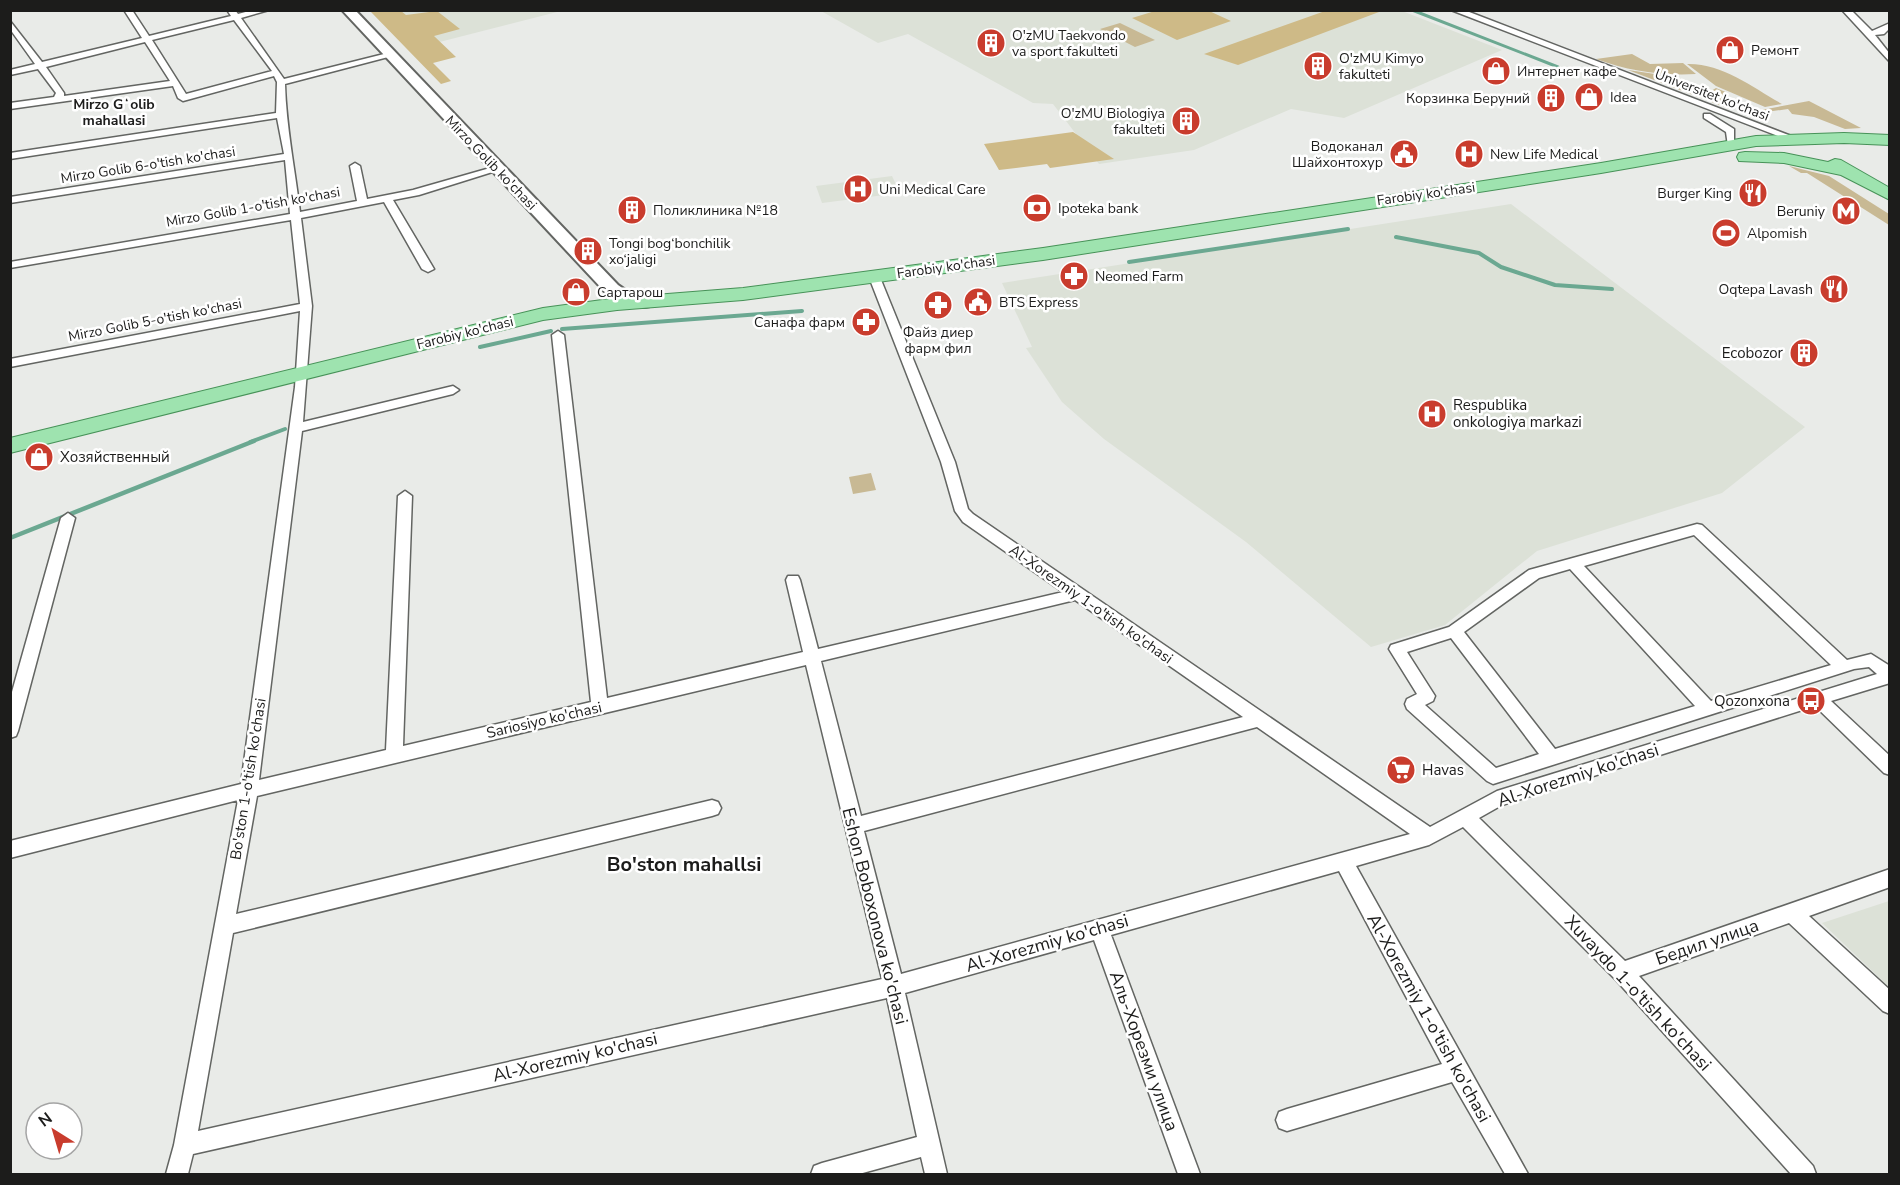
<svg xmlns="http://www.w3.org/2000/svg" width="1900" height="1185" font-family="'Nunito Sans',sans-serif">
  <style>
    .built { fill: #dce1d7 }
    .green { fill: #c8b994 }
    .forest { fill: #ceba87 }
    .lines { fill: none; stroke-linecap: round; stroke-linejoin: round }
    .stream-far2 { stroke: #6ba891; stroke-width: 3 }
    .stream-far1 { stroke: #6ba891; stroke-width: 4 }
    .stream { stroke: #6ba891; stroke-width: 4.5 }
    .minor-casing { stroke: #636562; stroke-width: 3 }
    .secondary-casing { stroke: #636562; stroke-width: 4 }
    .primary-casing { stroke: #479258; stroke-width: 2 }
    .minor { fill: #fff; fill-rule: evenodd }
    .secondary { fill: #fff; fill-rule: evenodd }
    .primary { fill: #9ee3af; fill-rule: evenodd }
    .labels { text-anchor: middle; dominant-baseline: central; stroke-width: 5; stroke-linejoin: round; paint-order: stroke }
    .far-poi-label { font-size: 14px; fill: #1c1c1b; stroke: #fff; text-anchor: start }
    .far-street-label { font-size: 14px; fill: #1c1c1b; stroke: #fff }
    .far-neighbourhood-label { font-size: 14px; font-weight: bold; fill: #1c1c1b; stroke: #fff }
    .poi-label { font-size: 15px; fill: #1c1c1b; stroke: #fff; text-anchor: start }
    .street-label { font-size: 15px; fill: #1c1c1b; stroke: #fff }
    .near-street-label { font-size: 18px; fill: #1c1c1b; stroke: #fff }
    .near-neighbourhood-label { font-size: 20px; font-weight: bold; fill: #1c1c1b; stroke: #fff }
  </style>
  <rect width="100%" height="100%" fill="#e9ebe8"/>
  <path class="built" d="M377,11H561L416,48Z
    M821,11H1402L1502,50L1344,118L1291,109L1194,150L1099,164L1053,104L1033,103L908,34L878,43Z
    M892,176L900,193L822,203L816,186Z
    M1511,204L1805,427L1722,493L1537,551L1445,625L1371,647L1246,542L1104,439L1062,402L1026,348L1032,347L1002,283Z
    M1889,901V987L1822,923Z"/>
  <path class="green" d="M1120,23L1155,40L1135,47L1100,29Z
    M1632,54L1650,64L1683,63L1696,74C1663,76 1628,71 1596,59Z
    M1687,64C1722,63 1752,87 1782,104L1765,107L1716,86Z
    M1628,70L1675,77L1673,82C1684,91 1704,97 1716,88L1728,93L1730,109Z
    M1809,101L1861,128L1845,129L1814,117L1792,114L1788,109L1759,113L1765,116L1762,119L1745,113Z
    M1789,166L1829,176L1889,214V225L1807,173H1801Z
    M871,473L876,490L853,494L849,477Z"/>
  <path class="forest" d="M1207,10L1231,21L1177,40L1132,18L1155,11Z
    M378,11H401L406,15L437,11L460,29L434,36L456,57L433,63L451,81L441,84L371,12Z
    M1377,11L1379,12L1238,65L1204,54L1325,11Z
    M1073,132L1114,159L1050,168L1047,164L999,170L984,144Z"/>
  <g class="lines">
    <path class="stream-far2" d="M1412,10L1558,67"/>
    <path class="stream-far1" d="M1396,237L1479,253L1501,267L1555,285L1612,289
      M1129,262L1348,229
      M562,329L802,311
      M480,347L551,331
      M250,442L285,429"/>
    <path class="stream" d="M10,538L254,441"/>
    <g class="minor-casing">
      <path id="minor" d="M124,10H132L149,36L231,16L227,10H235L238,14L253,10H269L241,18L284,79L392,52V56L285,84C286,127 295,169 300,212L357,201L350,166L355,163L360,166L367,199L413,190L497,166L502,169L419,195L393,200L434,269L428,272L422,269L384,202L301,218L312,306L303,422L453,386L459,390L453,394L302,431L259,780L386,750L398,496L405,491L412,496L403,746L591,702L552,335L558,331L564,335L607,698L803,652L786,580L788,576H798L800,580L818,649L1063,592L963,522L955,511L941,462L869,277L871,275H879L955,462L968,509L973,514L1430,827L1497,791L1877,674L1869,667L1854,669L1493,784L1487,781L1407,709L1405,704L1407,699L1417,694L1389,649L1391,645L1449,627L1529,570L1697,524L1702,525L1847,660L1871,654L1890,666V683L1831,701L1890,756V775L1884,773L1815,706L1502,805L1479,818L1625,961L1890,869V887L1809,916L1890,990V1014L1883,1011L1789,923L1639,976L1813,1166L1816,1174H1791L1615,979L1463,827L1429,845L1356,866L1528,1174H1505L1452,1082L1287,1131L1279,1128L1276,1120L1279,1112L1287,1109L1442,1064L1339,871L1111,935L1200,1174H1178L1094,940L905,993L947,1174H925L921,1157L859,1174H811L814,1166L822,1163L917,1137L887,998L193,1154L188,1174H166L174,1145L238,800L10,858V841L241,784L295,387L300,311L10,367V359L300,304L291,220L10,268V262L290,214L285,160L10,203V197L284,154L277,118L10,159V153L276,113L277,82L274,76L183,101L178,98L173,86L10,109V103L54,97L56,93L38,69L10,75V70L35,64L10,29V21L42,62L142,38ZM234,20L272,71L186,94L152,40ZM145,42L170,81L64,96V93L46,67ZM1694,535L1831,665L1711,701L1584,566ZM1570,569L1695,706L1555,749L1464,632L1539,578ZM1075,600L1243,717L861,816L821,661ZM1451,638L1539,754L1496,768L1425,705L1433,701L1435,696L1407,652ZM806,665L882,979L198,1131L233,933L712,816L718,814L721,808L718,802L712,800L236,914L257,796ZM1257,727L1410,834L901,974L864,831Z
        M1451,10H1464L1799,139L1791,141Z
        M1842,10H1851L1872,31L1890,23V28L1884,34L1875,35L1890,54V62Z
        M1704,114H1710L1734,129V146H1728L1726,132L1704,118Z
        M68,513L75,518L18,731L16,736L10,738V699L61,518Z"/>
    </g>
    <g class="secondary-casing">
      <path id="secondary" d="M342,10H355L618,285L631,294L650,298L653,302L650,306C635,310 618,301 606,293Z"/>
    </g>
    <g class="primary-casing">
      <path id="primary" d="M1844,133L1890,135V145L1844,143L1756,146L1601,173L1043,260L743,300L617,310L543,320L10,453V438L543,308L617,298L743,288L1043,248L1601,163L1756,136Z
        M1745,152L1784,153L1828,162L1835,159L1841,160L1890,188V200L1841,175L1784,163L1739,161L1737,157L1739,153Z"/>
    </g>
    <use href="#minor" class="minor"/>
    <use href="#secondary" class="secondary"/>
    <use href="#primary" class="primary"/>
  </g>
  <defs>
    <g id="building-disc" transform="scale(1.5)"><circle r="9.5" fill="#c93c2d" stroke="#fff"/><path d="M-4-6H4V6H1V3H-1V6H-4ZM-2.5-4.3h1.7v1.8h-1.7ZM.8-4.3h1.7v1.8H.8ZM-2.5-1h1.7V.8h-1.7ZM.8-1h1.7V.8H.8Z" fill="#fff"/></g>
    <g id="shop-disc" transform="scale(1.5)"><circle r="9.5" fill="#c93c2d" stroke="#fff"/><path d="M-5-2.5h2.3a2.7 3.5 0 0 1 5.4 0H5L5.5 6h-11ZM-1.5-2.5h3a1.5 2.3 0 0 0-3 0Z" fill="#fff"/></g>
    <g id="civic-disc" transform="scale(1.5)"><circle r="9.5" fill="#c93c2d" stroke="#fff"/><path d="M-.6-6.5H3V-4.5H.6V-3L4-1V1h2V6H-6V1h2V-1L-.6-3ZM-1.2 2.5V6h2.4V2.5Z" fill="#fff"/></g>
    <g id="hospital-disc" transform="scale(1.5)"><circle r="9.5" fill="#c93c2d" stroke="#fff"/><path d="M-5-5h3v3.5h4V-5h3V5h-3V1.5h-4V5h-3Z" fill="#fff"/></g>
    <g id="restaurant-disc" transform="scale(1.5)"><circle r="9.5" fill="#c93c2d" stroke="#fff"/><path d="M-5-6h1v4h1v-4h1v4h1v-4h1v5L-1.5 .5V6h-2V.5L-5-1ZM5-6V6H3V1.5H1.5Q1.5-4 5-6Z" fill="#fff"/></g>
    <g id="bank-disc" transform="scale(1.5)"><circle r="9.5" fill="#c93c2d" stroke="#fff"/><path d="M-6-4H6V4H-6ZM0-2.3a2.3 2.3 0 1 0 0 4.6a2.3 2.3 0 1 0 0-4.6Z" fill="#fff"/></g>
    <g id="metro-disc" transform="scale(1.5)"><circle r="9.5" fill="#c93c2d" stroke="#fff"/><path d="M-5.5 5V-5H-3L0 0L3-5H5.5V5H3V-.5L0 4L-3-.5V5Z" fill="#fff"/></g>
    <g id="stadium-disc" transform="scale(1.5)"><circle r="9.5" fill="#c93c2d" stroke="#fff"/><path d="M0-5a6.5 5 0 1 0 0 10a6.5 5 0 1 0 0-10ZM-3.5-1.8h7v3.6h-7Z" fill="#fff"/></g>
    <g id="pharmacy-disc" transform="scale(1.5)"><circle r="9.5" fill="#c93c2d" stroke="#fff"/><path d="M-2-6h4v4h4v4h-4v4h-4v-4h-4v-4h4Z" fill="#fff"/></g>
    <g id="bus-disc" transform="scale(1.5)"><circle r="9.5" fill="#c93c2d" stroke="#fff"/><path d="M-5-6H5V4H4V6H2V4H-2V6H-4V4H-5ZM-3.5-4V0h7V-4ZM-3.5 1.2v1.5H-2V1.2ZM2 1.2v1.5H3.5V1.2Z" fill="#fff"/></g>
    <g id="supermarket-disc" transform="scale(1.5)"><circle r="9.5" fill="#c93c2d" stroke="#fff"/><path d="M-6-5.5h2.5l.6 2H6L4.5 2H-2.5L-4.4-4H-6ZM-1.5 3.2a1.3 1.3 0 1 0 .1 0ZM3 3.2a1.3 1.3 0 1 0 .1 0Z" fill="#fff"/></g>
  </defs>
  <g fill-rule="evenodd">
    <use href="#building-disc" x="991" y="43"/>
    <use href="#shop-disc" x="1730" y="50"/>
    <use href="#building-disc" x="1318" y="66"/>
    <use href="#shop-disc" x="1496" y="71"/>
    <use href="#shop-disc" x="1589" y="97"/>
    <use href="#building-disc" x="1551" y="98"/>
    <use href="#building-disc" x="1186" y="121"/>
    <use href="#civic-disc" x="1404" y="154"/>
    <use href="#hospital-disc" x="1469" y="154"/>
    <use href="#hospital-disc" x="858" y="189"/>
    <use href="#restaurant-disc" x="1753" y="193"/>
    <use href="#bank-disc" x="1037" y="208"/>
    <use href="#building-disc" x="632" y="210"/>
    <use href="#metro-disc" x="1846" y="211"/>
    <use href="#stadium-disc" x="1726" y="233"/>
    <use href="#building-disc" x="588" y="251"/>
    <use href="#pharmacy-disc" x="1074" y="276"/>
    <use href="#restaurant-disc" x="1834" y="289"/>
    <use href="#shop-disc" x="576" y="292"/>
    <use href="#civic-disc" x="978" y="302"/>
    <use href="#pharmacy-disc" x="938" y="305"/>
    <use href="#pharmacy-disc" x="866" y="322"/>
    <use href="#building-disc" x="1804" y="353"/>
    <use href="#hospital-disc" x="1432" y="414"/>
    <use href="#shop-disc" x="39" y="457"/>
    <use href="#bus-disc" x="1811" y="701"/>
    <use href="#supermarket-disc" x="1401" y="770"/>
  </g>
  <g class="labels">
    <g class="far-poi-label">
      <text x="1012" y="35">O'zMU Taekvondo<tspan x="1012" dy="16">va sport fakulteti</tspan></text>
      <text x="1751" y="50">Ремонт</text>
      <text x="1339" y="58">O'zMU Kimyo<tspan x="1339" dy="16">fakulteti</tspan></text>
      <text x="1517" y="71">Интернет кафе</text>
      <text x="1610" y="97">Idea</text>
      <text x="1530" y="98" text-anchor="end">Корзинка Беруний</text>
      <text x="1165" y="113" text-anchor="end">O'zMU Biologiya<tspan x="1165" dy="16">fakulteti</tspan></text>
      <text x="1383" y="146" text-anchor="end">Водоканал<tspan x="1383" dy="16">Шайхонтохур</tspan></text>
      <text x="1490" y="154">New Life Medical</text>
      <text x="879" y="189">Uni Medical Care</text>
      <text x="1732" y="193" text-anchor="end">Burger King</text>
      <text x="1058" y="208">Ipoteka bank</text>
      <text x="653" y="210">Поликлиника №18</text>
      <text x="1825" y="211" text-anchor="end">Beruniy</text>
      <text x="1747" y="233">Alpomish</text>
      <text x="609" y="243">Tongi bog‘bonchilik<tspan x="609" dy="16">xo‘jaligi</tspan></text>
      <text x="1095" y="276">Neomed Farm</text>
      <text x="1813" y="289" text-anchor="end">Oqtepa Lavash</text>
      <text x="597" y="292">Сартарош</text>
      <text x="999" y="302">BTS Express</text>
      <text x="845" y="322" text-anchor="end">Санафа фарм</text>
      <text x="938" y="332" text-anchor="middle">Файз диер<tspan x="938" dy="16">фарм фил</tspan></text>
    </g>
    <g class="far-street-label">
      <text transform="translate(1712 95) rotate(21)">Universitet ko'chasi</text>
      <text transform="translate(491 163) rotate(46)">Mirzo Golib ko'chasi</text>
      <text transform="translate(148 165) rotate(-9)">Mirzo Golib 6-o'tish ko'chasi</text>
      <text transform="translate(1426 194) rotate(-8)">Farobiy ko'chasi</text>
      <text transform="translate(253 207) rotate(-10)">Mirzo Golib 1-o'tish ko'chasi</text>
      <text transform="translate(946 267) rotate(-8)">Farobiy ko'chasi</text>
      <text transform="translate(155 320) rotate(-11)">Mirzo Golib 5-o'tish ko'chasi</text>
      <text transform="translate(465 333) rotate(-14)">Farobiy ko'chasi</text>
    </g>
    <g class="far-neighbourhood-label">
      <text x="114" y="104">Mirzo Gʻolib<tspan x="114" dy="16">mahallasi</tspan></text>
    </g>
    <g class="poi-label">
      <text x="1783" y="353" text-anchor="end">Ecobozor</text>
      <text x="1453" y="405">Respublika<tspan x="1453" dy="17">onkologiya markazi</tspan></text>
      <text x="60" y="457">Хозяйственный</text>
      <text x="1790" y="701" text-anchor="end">Qozonxona</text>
      <text x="1422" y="770">Havas</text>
    </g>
    <g class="street-label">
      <text transform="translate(1091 604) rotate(35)">Al-Xorezmiy 1-o'tish ko'chasi</text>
      <text transform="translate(544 720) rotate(-13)">Sariosiyo ko'chasi</text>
      <text transform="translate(248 779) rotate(-81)">Bo'ston 1-o'tish ko'chasi</text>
    </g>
    <g class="near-street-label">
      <text transform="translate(1578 775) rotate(-18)">Al-Xorezmiy ko'chasi</text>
      <text transform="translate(875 916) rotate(76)">Eshon Boboxonova ko'chasi</text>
      <text transform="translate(1707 942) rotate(-19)">Бедил улица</text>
      <text transform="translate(1047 943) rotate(-16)">Al-Xorezmiy ko'chasi</text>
      <text transform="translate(1638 993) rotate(47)">Xuvaydo 1-o'tish ko'chasi</text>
      <text transform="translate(1429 1018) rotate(61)">Al-Xorezmiy 1-o'tish ko'chasi</text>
      <text transform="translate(1144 1051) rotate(70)">Аль-Хорезми улица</text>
      <text transform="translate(575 1057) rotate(-13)">Al-Xorezmiy ko'chasi</text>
    </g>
    <g class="near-neighbourhood-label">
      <text x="684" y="864">Bo'ston mahallsi</text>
    </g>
  </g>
  <rect width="1900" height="1185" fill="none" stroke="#1c1c1b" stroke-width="24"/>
  <g transform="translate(54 1131) rotate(323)"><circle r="28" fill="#ffffff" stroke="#a4a4a4" stroke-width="1.5"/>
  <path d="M0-4.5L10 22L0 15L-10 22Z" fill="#c93c2d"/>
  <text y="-9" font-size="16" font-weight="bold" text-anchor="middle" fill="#1c1c1b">N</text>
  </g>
</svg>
